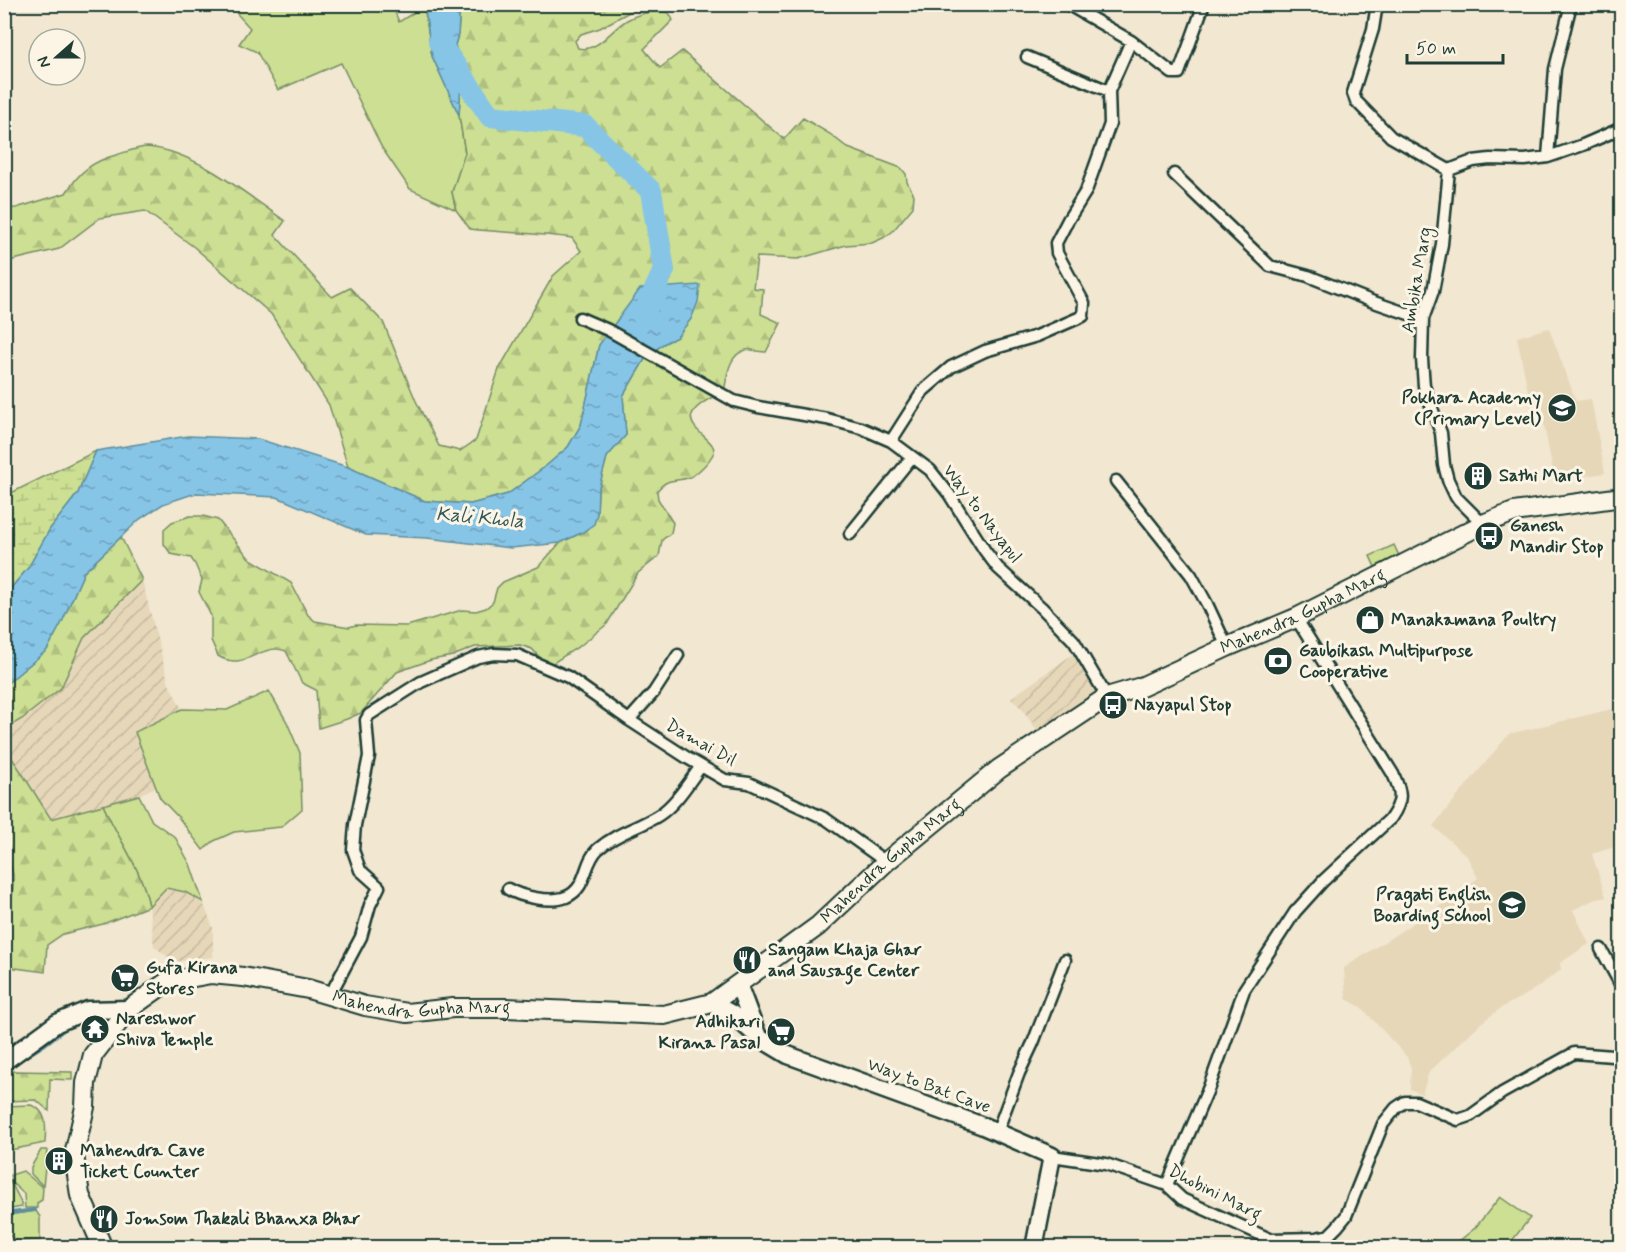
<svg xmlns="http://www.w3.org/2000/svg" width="1626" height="1252" font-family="Mynerve,sans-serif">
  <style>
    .built { fill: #e6d7b9 }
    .industrial { fill: url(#industrial-furrows) }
    .green { fill: #ccdf93; stroke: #768e64; stroke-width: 1.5 }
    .forest { fill: url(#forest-firs); stroke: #768e64; stroke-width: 1.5 }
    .wetland { fill: url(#wetland-marsh); stroke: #768e64; stroke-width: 1.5 }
    .water { fill: url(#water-ripples); stroke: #5d8f9f; stroke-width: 1.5 }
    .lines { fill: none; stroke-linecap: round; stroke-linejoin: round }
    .stream { stroke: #5d8f9f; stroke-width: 4 }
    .river { stroke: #87c5e7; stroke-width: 22 }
    .minor-casing { stroke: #1f3d34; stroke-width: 15 }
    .secondary-casing { stroke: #1f3d34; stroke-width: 21 }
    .primary-casing { stroke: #1f3d34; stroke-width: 22 }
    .minor { stroke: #fcf5e5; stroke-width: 10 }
    .secondary { stroke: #fcf5e5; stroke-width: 16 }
    .primary { stroke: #fcf5e5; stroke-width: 18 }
    .labels { text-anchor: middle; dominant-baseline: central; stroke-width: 6; stroke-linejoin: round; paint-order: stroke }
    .street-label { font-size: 18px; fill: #1f3d34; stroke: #fcf5e5 }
    .poi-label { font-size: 18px; font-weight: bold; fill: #1f3d34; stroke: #fcf5e5; text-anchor: start }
    .water-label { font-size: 20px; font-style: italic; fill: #345858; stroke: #fcf5e5 }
  </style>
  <defs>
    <pattern id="industrial-furrows" width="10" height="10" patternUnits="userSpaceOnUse" patternTransform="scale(1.5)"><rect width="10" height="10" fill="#e6d7b9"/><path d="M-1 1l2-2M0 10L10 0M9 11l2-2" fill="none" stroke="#c5b9a0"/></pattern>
    <pattern id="forest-firs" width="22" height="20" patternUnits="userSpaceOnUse" patternTransform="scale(1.5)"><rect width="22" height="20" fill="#ccdf93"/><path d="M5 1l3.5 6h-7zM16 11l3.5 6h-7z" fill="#afc07f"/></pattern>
    <pattern id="wetland-marsh" width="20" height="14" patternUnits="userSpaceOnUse" patternTransform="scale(1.5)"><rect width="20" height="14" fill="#ccdf93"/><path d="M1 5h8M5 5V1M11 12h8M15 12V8" fill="none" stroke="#afc07f"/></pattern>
    <pattern id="water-ripples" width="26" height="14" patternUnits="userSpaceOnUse" patternTransform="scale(1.5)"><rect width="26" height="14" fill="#87c5e7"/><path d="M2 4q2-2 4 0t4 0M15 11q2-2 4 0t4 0" fill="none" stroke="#6ea1bc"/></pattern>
  </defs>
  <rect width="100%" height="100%" fill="#f2e7d1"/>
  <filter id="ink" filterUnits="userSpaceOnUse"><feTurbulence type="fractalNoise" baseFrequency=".0167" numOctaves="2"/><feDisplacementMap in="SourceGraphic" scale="12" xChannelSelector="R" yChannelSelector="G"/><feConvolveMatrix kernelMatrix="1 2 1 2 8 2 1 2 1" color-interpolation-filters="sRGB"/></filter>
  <g filter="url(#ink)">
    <path class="built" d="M1549,328L1576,401L1591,399L1605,473L1555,481L1542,415L1533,416L1517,337Z
      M1612,709L1621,755V845L1592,854L1606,897L1593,900L1573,910L1589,944L1560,963L1561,970L1529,993L1501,1008L1481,1023L1429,1072L1422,1094L1410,1089L1411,1068L1407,1057L1361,1007L1346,999L1344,968L1460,893L1478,878L1467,856L1433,826L1509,734Z"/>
    <path class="industrial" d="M142,580L169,684L182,709L135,732L156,787L139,795L51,820L20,770L5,748V729L22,719L61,688L84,638Z
      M1073,654L1098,688L1038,732L1022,709L1011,698Z
      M165,888L186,892L203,902L213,928V957L174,962L154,946L149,906Z"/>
    <path class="green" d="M229,5H392L399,22L424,6L432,56L459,115L465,153L452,192L456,210L410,189L382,148L341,63L278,90L257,52L239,44L250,28Z
      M1394,545L1399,556L1375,567L1370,556Z
      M269,691L287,722L300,753L302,809L281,827L234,832L214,841L203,850L179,818L160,798L135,732L182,709L227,710Z
      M139,795L152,821L175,837L190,864L203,902L185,892L166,888L149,906C142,869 118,839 103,805Z
      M41,1150H47L43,1186L31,1174V1167Z
      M23,1171L43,1188L42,1200L37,1203V1208H25L24,1194L12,1183L11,1175Z
      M1500,1197L1530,1218L1507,1247H1452L1475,1228Z
      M36,1211L40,1217V1240L15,1241L7,1232L6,1215Z"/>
    <path class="forest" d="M460,5H642L600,28L581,34L575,41L578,48C598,53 611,29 627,20C640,13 654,10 669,13L673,20L644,49L660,68L682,51L784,139L803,118L830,134L848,148L901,168L906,174L907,182L914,195L913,207L892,232L883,238L872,243L846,245L798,259L757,257L753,288L763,289L761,314L781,323L766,352C760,352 751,349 746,350C728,354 727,378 724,392C652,422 723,436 713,454C709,462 698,473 690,477C676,483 668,476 657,491L658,499L673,523L671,533L662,540L659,556L638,573L607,624L581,645L550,665L544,662L532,649L520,645L475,647L453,656L431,660L397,672L361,713L347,719L319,728L316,690L302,683L286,651C283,650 280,649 277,649C257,648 243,671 218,656L211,640V616L199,592L202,580L195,564L191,558L171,554L164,544V529L172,522L190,516H203L218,520L249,558L291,583L308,615L315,621L349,627L356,625L407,626L462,610L476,611L486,608L493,602L497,588L503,582L538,567L560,543L583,532L597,514L598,491L607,457L626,435L623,396L645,359L663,344L677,337L620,318L599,345L581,425L568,447L546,466L508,494L471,504L425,501L348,467L329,405L271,314L194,247L145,211L100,218L59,249L5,262L4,209L16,208L66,193C79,172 93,161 116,155C126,152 138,147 148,147C197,152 246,194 285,221L275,235L332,297L350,288L383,322L416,401L439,446L460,451L476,440L499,369L553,276L581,251L572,238C538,233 504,233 470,229L456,210L452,192L465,153L459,115L462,67L455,45L458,35Z
      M121,537L142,580L84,638L61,688L22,719L5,729V685L47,650L62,622L84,572Z
      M5,748L20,770L51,819L103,805C118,839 142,869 149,906L103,924L63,934L47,945L45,972L8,967V906L12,896L13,886V875L5,839Z
      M15,1071L72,1072V1080L50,1079L49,1111L36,1100L5,1101V1072Z
      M31,1105C48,1111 46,1127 45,1143L5,1151V1106Z
      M4,1167C8,1182 19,1193 22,1207L5,1210Z"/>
    <path class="wetland" d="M96,451L78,493L50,529L28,568L5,595V496Z"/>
    <path class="water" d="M424,4L460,5L458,35L455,45L462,67L459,115L432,56Z
      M700,285L698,302L691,319L677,337L663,344L645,359L623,396L626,435L607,457L598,491L597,514L594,524L583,532L560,543L511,548L427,538L366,535L277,497L196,493L163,504L140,519L84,572L62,622L47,650L5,685V595L28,568L50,529L78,493L96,451L188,436L258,439L348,467L425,501L471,504L508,494L546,466L568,447L581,425L599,345L640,289Z"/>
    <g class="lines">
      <path class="stream" d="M15,1063L45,1044L66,1028
        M4,1214L35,1210"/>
      <path class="river" d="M447,4L439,42L490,116L585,126L651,191L664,270L643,316"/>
      <g class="minor-casing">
        <path id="minor" d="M1067,4L1131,41L1172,73H1179L1204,4
          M1377,4L1373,29L1353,93L1356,101L1391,137L1449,170
          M1027,57L1109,91
          M1548,157L1583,145L1622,128
          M1449,170L1442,244L1433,291L1423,319L1422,359L1424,386L1441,433L1444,465L1448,480L1456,497L1483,524
          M1449,170L1473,161L1490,159L1525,160L1548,157L1555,69L1571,4
          M1174,174L1270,266L1308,276L1371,301L1423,319
          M580,318L608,330L734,401L758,407L827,419L861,428L891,441L930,470L949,494L985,551L998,568L1042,608L1074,641L1107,697
          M891,441L923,391L951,367L985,351L1037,336L1083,316L1084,303L1057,253L1056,243L1068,220L1086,191L1110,124L1109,91L1131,41
          M1116,481L1191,575L1207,604L1227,647
          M850,534L912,457
          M629,720L654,692L678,655
          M508,889C521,897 551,903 566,897C588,888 583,863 598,849C618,832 639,828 659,815C676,804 689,782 701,766
          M1601,949L1622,987
          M330,995L361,937L370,905L379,887L360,870L353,850L355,825L369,756L366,720L369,715L421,682L478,657L494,654L517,655L568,677L629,720L689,759L725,780L749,783L826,819L886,862
          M997,1132L1019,1073L1033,1043L1065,960
          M1052,1156L1106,1164L1167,1185L1182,1199L1270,1239L1316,1238L1329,1235L1337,1227L1346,1216L1383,1124L1396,1108L1405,1102H1416L1458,1120L1470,1116L1502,1093L1574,1053L1613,1056L1622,1054
          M1167,1185L1209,1087L1244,990L1295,912L1323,881L1391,818C1403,800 1402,793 1393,774L1296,618"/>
      </g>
      <g class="secondary-casing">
        <path id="secondary" d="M738,984L758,1037L788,1055L983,1126L1052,1156L1034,1248
          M712,1003L732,1014L755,1034
          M4,1058H9L57,1023L88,1010L129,1009"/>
      </g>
      <g class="primary-casing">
        <g id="primary">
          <path id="s1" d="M103,1248L80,1195L74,1155L85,1107L86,1083L93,1055L129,1009L167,982L211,974L243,977L308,989L365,1006L407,1013L453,1008H506L664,1015L712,1003L818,926L886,862L999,769L1107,697L1141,687L1227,647L1296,618L1483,524L1514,512L1622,497"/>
        </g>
      </g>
      <use href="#minor" class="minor"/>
      <use href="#secondary" class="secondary"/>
      <use href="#primary" class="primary"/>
    </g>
  </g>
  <defs>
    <g id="school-disc" transform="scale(1.5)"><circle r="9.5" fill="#1f3d34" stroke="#fcf5e5"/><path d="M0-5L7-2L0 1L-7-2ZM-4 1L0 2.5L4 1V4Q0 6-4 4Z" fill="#fff"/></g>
    <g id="building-disc" transform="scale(1.5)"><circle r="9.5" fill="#1f3d34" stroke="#fcf5e5"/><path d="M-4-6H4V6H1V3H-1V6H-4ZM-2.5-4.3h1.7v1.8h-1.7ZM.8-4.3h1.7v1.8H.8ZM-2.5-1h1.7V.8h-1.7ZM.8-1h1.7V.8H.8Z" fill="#fff"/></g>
    <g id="bus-disc" transform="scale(1.5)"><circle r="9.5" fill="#1f3d34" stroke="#fcf5e5"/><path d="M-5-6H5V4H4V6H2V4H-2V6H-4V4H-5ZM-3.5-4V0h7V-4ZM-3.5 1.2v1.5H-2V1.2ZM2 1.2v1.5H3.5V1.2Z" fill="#fff"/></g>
    <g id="shop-disc" transform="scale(1.5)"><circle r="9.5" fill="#1f3d34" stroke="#fcf5e5"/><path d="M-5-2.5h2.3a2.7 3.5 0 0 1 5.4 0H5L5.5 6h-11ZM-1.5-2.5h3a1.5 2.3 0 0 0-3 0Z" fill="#fff"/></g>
    <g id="bank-disc" transform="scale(1.5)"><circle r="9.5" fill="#1f3d34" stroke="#fcf5e5"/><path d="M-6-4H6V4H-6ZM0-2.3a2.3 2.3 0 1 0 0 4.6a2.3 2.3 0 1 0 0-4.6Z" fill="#fff"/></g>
    <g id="restaurant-disc" transform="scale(1.5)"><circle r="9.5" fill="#1f3d34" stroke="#fcf5e5"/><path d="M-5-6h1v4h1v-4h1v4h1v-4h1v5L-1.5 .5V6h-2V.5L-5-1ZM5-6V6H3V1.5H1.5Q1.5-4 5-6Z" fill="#fff"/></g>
    <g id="supermarket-disc" transform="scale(1.5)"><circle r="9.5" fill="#1f3d34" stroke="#fcf5e5"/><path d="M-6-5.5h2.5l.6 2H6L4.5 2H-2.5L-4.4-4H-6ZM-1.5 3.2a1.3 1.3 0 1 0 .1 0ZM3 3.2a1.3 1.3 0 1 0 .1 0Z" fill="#fff"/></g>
    <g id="temple-disc" transform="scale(1.5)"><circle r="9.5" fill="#1f3d34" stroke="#fcf5e5"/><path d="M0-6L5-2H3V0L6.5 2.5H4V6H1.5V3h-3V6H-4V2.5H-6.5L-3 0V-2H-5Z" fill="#fff"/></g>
  </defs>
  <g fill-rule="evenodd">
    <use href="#school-disc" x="1562" y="408"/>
    <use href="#building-disc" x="1478" y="476"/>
    <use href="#bus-disc" x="1489" y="536"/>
    <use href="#shop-disc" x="1370" y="620"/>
    <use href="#bank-disc" x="1278" y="661"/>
    <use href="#bus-disc" x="1113" y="705"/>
    <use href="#school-disc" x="1512" y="905"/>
    <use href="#restaurant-disc" x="747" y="960"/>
    <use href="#supermarket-disc" x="125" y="978"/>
    <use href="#temple-disc" x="95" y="1029"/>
    <use href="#supermarket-disc" x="781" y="1032"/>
    <use href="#building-disc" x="59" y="1161"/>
    <use href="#restaurant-disc" x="104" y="1219"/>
  </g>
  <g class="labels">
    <g class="street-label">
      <text transform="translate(1417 280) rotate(-80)">Ambika Marg</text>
      <text transform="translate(982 514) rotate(53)">Way to Nayapul</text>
      <text stroke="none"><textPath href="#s1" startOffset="1572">Mahendra Gupha Marg</textPath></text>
      <text transform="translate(701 743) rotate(29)">Damai Dil</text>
      <text stroke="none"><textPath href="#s1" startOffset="1086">Mahendra Gupha Marg</textPath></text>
      <text stroke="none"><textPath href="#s1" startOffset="564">Mahendra Gupha Marg</textPath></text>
      <text transform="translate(929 1086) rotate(20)">Way to Bat Cave</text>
      <text transform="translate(1215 1193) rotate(27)">Dhobini Marg</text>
    </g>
    <g class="poi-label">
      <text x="1541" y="398" text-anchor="end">Pokhara Academy<tspan x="1541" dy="21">(Primary Level)</tspan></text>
      <text x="1499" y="476">Sathi Mart</text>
      <text x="1510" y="526">Ganesh<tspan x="1510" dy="21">Mandir Stop</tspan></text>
      <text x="1391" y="620">Manakamana Poultry</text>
      <text x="1299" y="651">Gaubikash Multipurpose<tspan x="1299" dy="21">Cooperative</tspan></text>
      <text x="1134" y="705">Nayapul Stop</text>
      <text x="1491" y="895" text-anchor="end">Pragati English<tspan x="1491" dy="21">Boarding School</tspan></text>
      <text x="768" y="950">Sangam Khaja Ghar<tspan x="768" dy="21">and Sausage Center</tspan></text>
      <text x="146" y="968">Gufa Kirana<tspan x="146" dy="21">Stores</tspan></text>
      <text x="116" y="1019">Nareshwor<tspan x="116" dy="21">Shiva Temple</tspan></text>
      <text x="760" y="1022" text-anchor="end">Adhikari<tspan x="760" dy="21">Kirana Pasal</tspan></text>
      <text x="80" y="1151">Mahendra Cave<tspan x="80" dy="21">Ticket Counter</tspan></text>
      <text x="125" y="1219">Jomsom Thakali Bhanxa Bhar</text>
    </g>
    <g class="water-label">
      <text transform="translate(480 518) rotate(5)">Kali Khola</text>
    </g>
  </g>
  <rect width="1626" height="1252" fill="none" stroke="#fcf5e5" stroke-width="24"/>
  <rect x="12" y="12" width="1602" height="1228" fill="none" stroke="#1f3d34" stroke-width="2" filter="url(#ink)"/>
  <g transform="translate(57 57) rotate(249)"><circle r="28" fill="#fcf5e5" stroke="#a4ab9e" stroke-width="1.5"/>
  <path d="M0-4.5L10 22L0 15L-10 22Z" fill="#1f3d34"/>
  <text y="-9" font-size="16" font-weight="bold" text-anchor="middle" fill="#1f3d34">N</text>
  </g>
  <path d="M1407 54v9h96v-9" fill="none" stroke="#1f3d34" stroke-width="3"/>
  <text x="1416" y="54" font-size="18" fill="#1f3d34" stroke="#fcf5e5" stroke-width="4.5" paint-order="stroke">50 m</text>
</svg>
